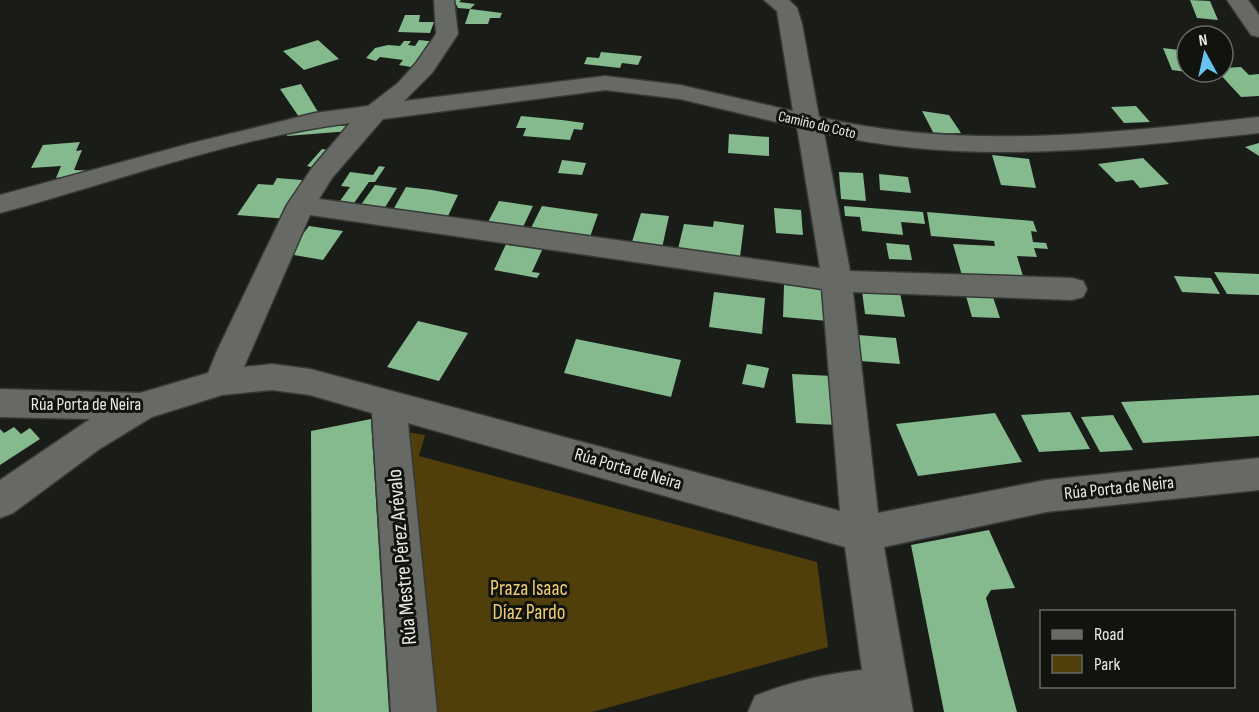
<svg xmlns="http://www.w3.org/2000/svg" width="1259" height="712" font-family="'Sofia Sans Condensed',sans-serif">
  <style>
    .green { fill: #503e0b }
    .building { fill: #84ba8d }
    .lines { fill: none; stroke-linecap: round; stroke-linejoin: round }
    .minor-casing { stroke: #373936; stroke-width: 3 }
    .minor { fill: #676a64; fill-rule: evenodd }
    .labels { text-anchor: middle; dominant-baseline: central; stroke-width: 6; stroke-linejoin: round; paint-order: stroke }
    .far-street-label { font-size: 15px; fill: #e7e9e6; stroke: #11130f }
    .street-label { font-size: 18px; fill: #e7e9e6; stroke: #11130f }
    .near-street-label { font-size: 21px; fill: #e7e9e6; stroke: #11130f }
    .near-park-label { font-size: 21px; fill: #f0cc73; stroke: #11130f }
  </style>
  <rect width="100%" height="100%" fill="#1a1c18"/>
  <path class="green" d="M402,431L425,435L419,456L817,562L828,647L592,712H427Z"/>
  <path class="building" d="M454,0H461L459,2L475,4L470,9L458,8Z
    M1190,0L1210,1L1218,20L1197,18Z
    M470,9L502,13L500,18H490L488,24H465Z
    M405,15H420L419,22H434L430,33L398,32Z
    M318,40L339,59L304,70L283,51Z
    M419,40L437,42L417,68L399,65L403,60L380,57L376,61L366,58L375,48L388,45L400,46L404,41H411L408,45L415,46Z
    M1163,48L1187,51V72L1172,70Z
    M601,52L642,56L638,65L622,63L620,68L584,64L587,57L599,58Z
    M1241,67L1249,75L1259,74V96L1241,97L1218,72H1223V68Z
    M301,84L318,112L299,117L280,89Z
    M1136,106L1150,122L1124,123L1111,107Z
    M922,111L949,115L961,133L934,134Z
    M521,116L562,120L584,123L582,130L574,129L570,140L523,136L526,128H516Z
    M331,121L359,123L350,131L287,136L288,130Z
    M729,134L769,137V156L728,153Z
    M80,142L76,151L82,150L74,170L97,171L58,185L62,177L56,178L61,166L31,168L43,145Z
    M1259,143V156L1245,147Z
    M322,149L334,151L319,169L307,166Z
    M992,155L1029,159L1036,188L1001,185Z
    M1143,158L1169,184L1140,188L1133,180L1116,182L1098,164Z
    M562,160L586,163L582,175L558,173Z
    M379,166L385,167L375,182H369L354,203L340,201L350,187L341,186L350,172L373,175Z
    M839,172L863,173L866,201L841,199Z
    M879,174L908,177L911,193L880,190Z
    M277,178L302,180L299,187H306L287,219L237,215L258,184L273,185Z
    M375,185L397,188L384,209L360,206Z
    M406,187L432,190L458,195L448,216L393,210Z
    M499,201L533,206L522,229L487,224Z
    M542,206L598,214L590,237L531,228Z
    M844,206L923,212L925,224L901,222L903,235L862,231L860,217L845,216Z
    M774,208L801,210L803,235L776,233Z
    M927,212L1033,221L1037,232L1031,231L1033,242L1046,243L1048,249L1034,248L1037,257L1017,256L1025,283L963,279L953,244L995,246L994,241L931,236Z
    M641,213L669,216L662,248L631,245Z
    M714,221L744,225L740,257L678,249L684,224L713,227Z
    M309,226L343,231L323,260L288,254Z
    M507,242L543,248L532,272L540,273L537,278L494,270Z
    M886,243L909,245L912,260L889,259Z
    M1214,272L1259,274V295L1227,294Z
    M1174,276L1211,278L1220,294L1182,292Z
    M784,285L826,288L828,321L783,317Z
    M862,291L900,293L905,317L865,314Z
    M714,292L765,298L762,334L709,327Z
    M966,296L993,297L1000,318L972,317Z
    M418,321L468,333L439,381L387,367Z
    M858,335L896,338L900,364L860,361Z
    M576,339L681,360L671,397L564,373Z
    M747,364L769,368L764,388L742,384Z
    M792,374L833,376L838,425L796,423Z
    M1259,395V436L1143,443L1121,402Z
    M1070,412L1090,449L1039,452L1021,415Z
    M995,413L1022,462L918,476L896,424Z
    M1113,415L1133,450L1100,452L1081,417Z
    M371,419L389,712H312L311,431Z
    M14,427L21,434L30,428L40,439L0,465V429L4,433Z
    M989,530L1015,588L991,590L986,598L1017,712H944L911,545Z"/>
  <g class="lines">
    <g class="minor-casing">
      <path id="minor" d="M434,0H454L458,34L432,73L404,101L605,76L680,85L793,111L777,11L764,0H789L797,8L802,24L819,117C963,151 1113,133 1259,117V133C1115,148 966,167 824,133L850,271L1072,278L1083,281L1087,289L1083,297L1072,300L853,292L878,513L1046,480L1259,458V490L1046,512L884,547L913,712H748L755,696C789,682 825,674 862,670L845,547L408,423L437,712H391L372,413L310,395L272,390L222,395L152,417L98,450L13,513L0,518V480L90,419L0,417V389L140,393L208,373L217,351L287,205L312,168L350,123C231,138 116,182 0,213V195L192,143L315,113L368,106L398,83L416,63L436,34ZM605,90L680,99L797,127L820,268L319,199L332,178L383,119ZM310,215L822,289L840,511L310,369L272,364L244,367Z
        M1227,0H1248L1259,15V37L1251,35Z"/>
    </g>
    <use href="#minor" class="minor"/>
  </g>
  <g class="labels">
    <g class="far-street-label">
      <text transform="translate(817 125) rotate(13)">Camiño do Coto</text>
    </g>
    <g class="street-label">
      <text x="86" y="404">Rúa Porta de Neira</text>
      <text transform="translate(628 469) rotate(16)">Rúa Porta de Neira</text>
      <text transform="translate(1119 488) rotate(-6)">Rúa Porta de Neira</text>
    </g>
    <g class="near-street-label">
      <text transform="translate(402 557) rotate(-95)">Rúa Mestre Pérez Arévalo</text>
    </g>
    <g class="near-park-label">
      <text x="529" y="588">Praza Isaac<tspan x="529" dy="24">Díaz Pardo</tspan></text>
    </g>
  </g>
  <rect x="1040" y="610" width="195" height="78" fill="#11130f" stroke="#676965" stroke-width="1.5"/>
  <rect x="1052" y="630" width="30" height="9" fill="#676a64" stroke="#676965" stroke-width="1.5"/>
  <text x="1094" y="640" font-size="18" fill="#e7e9e6">Road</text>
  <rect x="1052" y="655" width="30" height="18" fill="#503e0b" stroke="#676965" stroke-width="1.5"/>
  <text x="1094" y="670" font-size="18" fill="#e7e9e6">Park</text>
  <g transform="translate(1205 54) rotate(352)"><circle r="28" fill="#11130f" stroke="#676965" stroke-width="1.5"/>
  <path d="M0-4.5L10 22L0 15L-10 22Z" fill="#67c4f0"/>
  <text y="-9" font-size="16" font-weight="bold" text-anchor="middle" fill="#e7e9e6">N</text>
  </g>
</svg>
